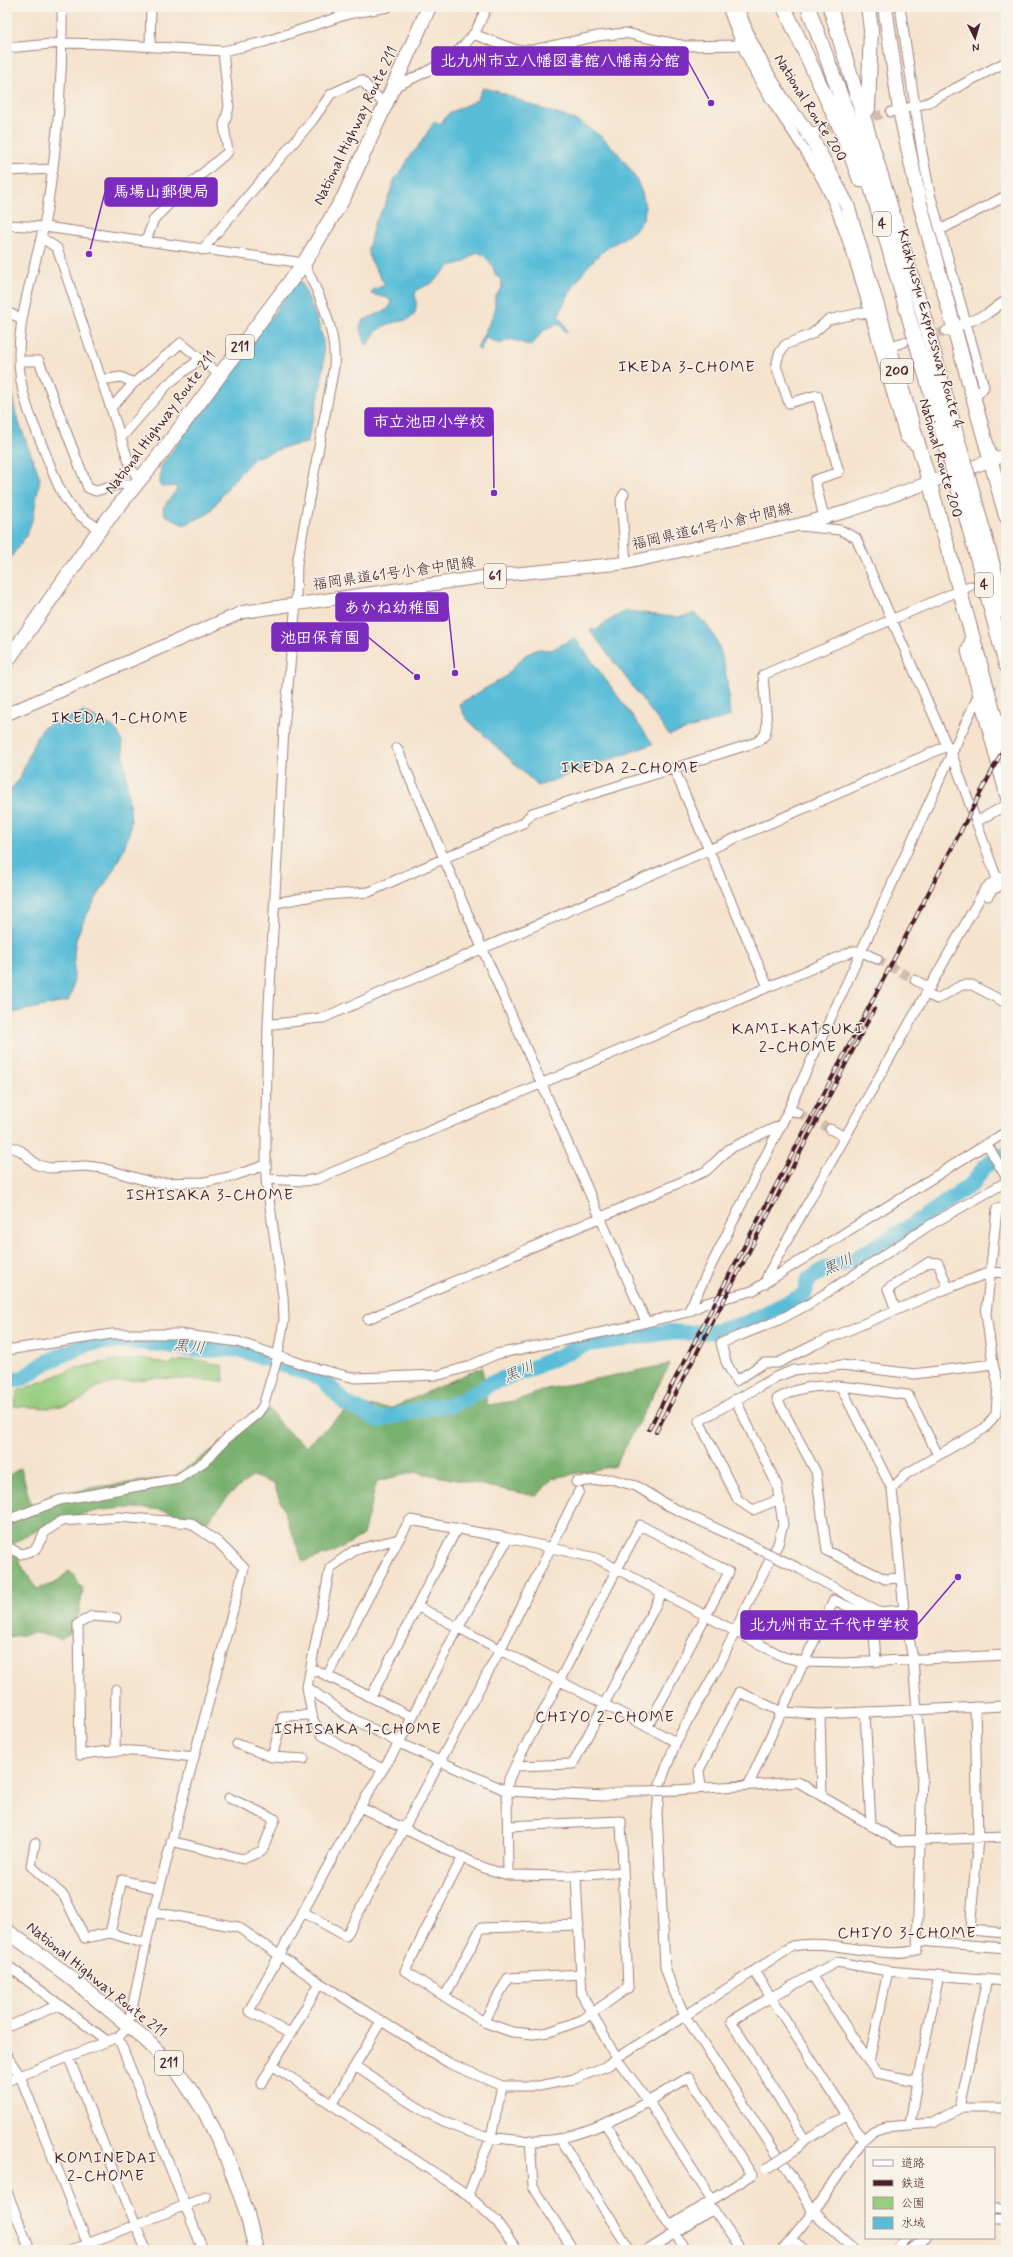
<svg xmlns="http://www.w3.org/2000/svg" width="1013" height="2257" font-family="Mynerve,'Klee One',sans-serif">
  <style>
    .green { fill: #96cd7f; stroke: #707655 }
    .forest { fill: #78b06e; stroke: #61684c }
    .water { fill: #5abdd8; stroke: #526e82 }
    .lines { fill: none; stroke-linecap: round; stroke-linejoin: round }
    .river { stroke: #5abdd8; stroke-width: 16 }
    .minor-tunnel { stroke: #d3bcad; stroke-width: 9; stroke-dasharray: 9 4.5; stroke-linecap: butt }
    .minor-casing { stroke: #a0817c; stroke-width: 11 }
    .major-casing { stroke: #a0817c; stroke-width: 14 }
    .highway-casing { stroke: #a0817c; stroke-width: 16 }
    .minor { stroke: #fff; stroke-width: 9 }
    .major { stroke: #fff; stroke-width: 12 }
    .highway { stroke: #fff; stroke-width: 14 }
    .rail-casing { stroke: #4a1f2b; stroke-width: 4 }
    .rail { stroke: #f7f3e8; stroke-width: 2.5; stroke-dasharray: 8; stroke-linecap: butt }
    .minor-bridge-casing { stroke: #a0817c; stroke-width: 11; stroke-linecap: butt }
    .highway-bridge-casing { stroke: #a0817c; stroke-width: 16; stroke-linecap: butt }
    .minor-bridge { stroke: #fff; stroke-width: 9 }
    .highway-bridge { stroke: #fff; stroke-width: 14 }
    .labels { text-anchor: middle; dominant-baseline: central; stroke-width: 3; stroke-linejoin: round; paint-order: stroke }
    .shield { fill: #f7f3e8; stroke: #7e5f64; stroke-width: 1 }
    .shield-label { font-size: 14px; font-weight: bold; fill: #4a1f2b }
    .street-label { font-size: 15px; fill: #4a1f2b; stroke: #f7f3e8 }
    .neighbourhood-label { font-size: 16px; letter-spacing: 1px; fill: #4a1f2b; stroke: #f7f3e8 }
    .water-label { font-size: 16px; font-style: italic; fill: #505668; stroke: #f7f3e8 }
    .leader { fill: none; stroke: #7b2cbf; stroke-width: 1.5 }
    .callout-dot { fill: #7b2cbf; stroke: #f7f3e8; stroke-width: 1.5 }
    .callout { fill: #7b2cbf; stroke: #7b2cbf; stroke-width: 1.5 }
    .callout-label { font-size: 16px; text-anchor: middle; font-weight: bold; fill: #fff }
  </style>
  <rect width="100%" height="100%" fill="#f7f3e8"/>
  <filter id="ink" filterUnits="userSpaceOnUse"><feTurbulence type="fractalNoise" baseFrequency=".025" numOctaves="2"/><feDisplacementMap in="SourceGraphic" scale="8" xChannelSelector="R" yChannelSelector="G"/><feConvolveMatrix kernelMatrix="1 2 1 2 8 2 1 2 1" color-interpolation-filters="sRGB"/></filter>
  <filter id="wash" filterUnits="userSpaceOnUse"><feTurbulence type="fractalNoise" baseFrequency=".012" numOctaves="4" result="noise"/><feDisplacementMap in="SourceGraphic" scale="16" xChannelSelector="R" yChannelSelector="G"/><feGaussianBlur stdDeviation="0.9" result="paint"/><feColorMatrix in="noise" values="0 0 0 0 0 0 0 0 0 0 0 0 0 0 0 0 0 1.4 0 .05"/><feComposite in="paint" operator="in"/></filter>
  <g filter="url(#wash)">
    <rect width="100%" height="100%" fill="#f5e3cd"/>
    <path class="green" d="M147,1359L168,1365C187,1355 204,1361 223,1366L224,1381L155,1378L118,1382L97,1387L83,1399L67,1405L48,1408L14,1406L18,1391L73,1369L110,1361Z"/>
    <path class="forest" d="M670,1364L615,1466L553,1478L537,1496L416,1472L377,1481L363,1535L334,1552L303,1562L274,1484L253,1476L229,1495L205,1524C189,1520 171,1511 155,1509C105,1504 53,1517 12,1545L23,1568L37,1589L55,1583L70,1570L83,1589L79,1613L72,1631L61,1639L37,1633L7,1637V1476L21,1468L31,1505L89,1488L174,1477L241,1430L267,1405L282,1427L306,1446L352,1405L392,1408L482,1367L487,1405L515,1401L547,1389Z"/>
    <path class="water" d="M483,88C501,91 515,99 531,105C545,110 559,114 572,119C598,129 624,156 637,181C642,192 648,207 643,219C636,235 613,242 601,253C581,271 569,292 558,316L565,325L567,333L558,323L543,331L531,346L511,339L499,344L486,337L480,350L477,348L495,311V297L502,288L501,279L496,276C493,265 488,256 477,252L464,262L450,266L432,283L418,289L415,292C421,331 401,314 379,329C373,333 372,342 366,345L360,327L362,321L388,309L392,303L388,298L371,294L373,290L385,285L370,259L368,250L374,224L387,201L395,178L403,169L411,154L416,150L435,121L440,124L449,113L477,100Z
      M301,281C308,299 318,318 322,336C329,371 314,410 307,443L285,447L254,458L231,483L208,514L184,525L165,515L163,508L177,489L176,486L163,487L160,485L161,466L297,282Z
      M7,367L16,415L40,478L33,518L26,536L7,563Z
      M625,611C644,611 680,623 694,613C726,637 727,679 730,716L669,735L590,630H598L602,625Z
      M575,638L653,744L538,786L466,718L459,704L505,677L525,655L538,649L551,650Z
      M83,712L113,727L118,732L122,742L131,821C127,862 90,898 77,937C70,957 79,982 68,1001L7,1014V794L19,780L36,738L43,728L52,723Z"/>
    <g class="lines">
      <path class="river" d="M7,1382L23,1378L45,1363L89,1343L120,1341L161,1344L194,1350L238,1349L322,1378L345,1403L379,1420L430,1407L450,1405L471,1396L491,1383L530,1369L584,1345L667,1332L688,1333L717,1331L744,1324L804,1295L808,1280L825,1269L853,1260L925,1217L973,1183L985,1166L1006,1154"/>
    </g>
  </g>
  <g filter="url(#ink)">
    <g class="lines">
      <path class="minor-tunnel" d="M860,120L891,112
        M822,130L844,124
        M925,337L946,331
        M970,586L1006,571
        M877,959L915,980
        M798,1113L830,1129"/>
      <g class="minor-casing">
        <path id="minor" d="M62,7C63,72 58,139 48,203C40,261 11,322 21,381C25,406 35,427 44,450C53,472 60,497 77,513C84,519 92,524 100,529
          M727,7C738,37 749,65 766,92C788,127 814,160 831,198C863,273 880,360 905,438L920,450
          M900,7L922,152L930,194L984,387L975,398
          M473,34L516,50H533L598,36L625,33L685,46L741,45
          M150,46L151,7
          M7,48L62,43L106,44L223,51L264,42L348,14L388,7
          M394,87C423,74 454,60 473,35C479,27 482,16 487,7
          M891,112L927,103L1006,62
          M806,136L822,130
          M7,171L53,169
          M7,225L45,227L304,263C320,297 337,330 334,367L297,563L296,603L284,728L268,1024L266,1117V1179L283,1296L284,1320L277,1359L263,1406L258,1413L226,1439L205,1461L178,1479L60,1500L7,1520
          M940,230L1006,196
          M42,238L57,248L131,468L140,481
          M146,241L154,219L183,190L228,152L224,125L229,107L223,51
          M202,250L312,121L331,94L361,80L386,106
          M7,312L22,319
          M946,331L987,314L1006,300
          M885,348L904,342
          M20,361H39L88,488L96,491L121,484L135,487
          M101,380L121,377L134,383
          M111,408L134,383L181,343L220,375
          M121,438L168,384L200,359
          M624,494L621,500L626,563
          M824,518L815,480L839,472L817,395L789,403L776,366L779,354L785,345L812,334L828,320L860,313L874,315
          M800,526L840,530L856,538L947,746L951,752L997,879
          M971,635L966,651L1006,800
          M397,748L482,948L646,1322
          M674,769L768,987
          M976,822L1006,805
          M988,896L992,890L1006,883
          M276,903L313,896L369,892L523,823L532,813L757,742L765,735L767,725L763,675L970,586
          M915,980L930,988
          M926,994L937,999L962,985H972L1006,1003
          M268,1024C287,1024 304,1019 323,1018L947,746
          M789,1109L798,1113
          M830,1129L845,1137
          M987,1144L1006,1177
          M7,1145L21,1151L37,1165L50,1168L86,1166L102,1168L154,1183L204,1182L230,1177L266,1165
          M266,1179L304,1181L317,1179L853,951H860L877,959
          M1006,1182L930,1225L809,1304L779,1320L721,1343L726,1362L736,1381L764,1363H778L816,1344L948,1288L991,1272L1006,1273
          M765,1284L768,1274L985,889L997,879L1006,875
          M896,1310L888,1289L929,1262L938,1263L948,1288
          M688,1312L789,1109L978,696
          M368,1319L706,1171L729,1149L781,1125
          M7,1350L112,1334H179L238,1342L311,1367L355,1378L439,1375L467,1367L497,1354L623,1328L688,1312L706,1303L752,1291L1006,1132
          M841,1387L892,1489
          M735,1399L777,1485L783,1524L778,1544L750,1599L720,1664L676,1742L660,1784L657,1813L665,1967L671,1985L685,2016L802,2192L813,2212L855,2250
          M576,1482L611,1479L636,1486L667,1505L747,1543
          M780,1499L753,1510L738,1500L699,1421L776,1377L794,1370L842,1365L914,1374L993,1364
          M7,1542L9,1548L21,1554L35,1550L45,1532L61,1521L119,1517L190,1523L218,1542L244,1568L153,1912L128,2027L118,2037L7,2081
          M800,1569L878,1612L904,1610
          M901,1578L885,1579L827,1551L816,1472L777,1399C783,1396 790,1392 797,1390C831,1380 873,1391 908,1395L938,1455
          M417,1606L676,1742
          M116,1618L92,1616L78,1624L80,1755C122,1747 151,1752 193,1757
          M311,1668L412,1717
          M327,1676L399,1539
          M307,1687L346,1715L399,1743L507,1791L604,1796L626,1791H646
          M371,1697L457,1528
          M975,1707L978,1838L970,1930L1006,1933
          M865,1712L871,1826
          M820,1714L822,1796
          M237,1744L272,1757L283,1716L312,1715
          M115,1750L116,1689
          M272,1757L304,1759
          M515,1766L640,1525L729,1572L648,1726
          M382,1769L322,1735L313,1720L307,1687L330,1568L355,1550L399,1539L410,1520L508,1538L596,1558L784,1657L804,1662L843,1663L1006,1655
          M749,1784L804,1662L834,1600L873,1618L876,1662
          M701,1788L699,1770L739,1692L782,1712L820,1714L1006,1706
          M676,1790L798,1782L897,1841L1006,1837
          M360,1807L484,1868L508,1875L576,1876L582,1995L616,2058L649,2102L712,2200L670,2226L605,2123
          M171,1841L243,1859L262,1851L275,1819L229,1798
          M35,1843L31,1866L64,1896L85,1938L110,1933
          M462,1858L405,1971L484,2022L512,2032L533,2034L549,2032L582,2020L628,1988L621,1821L508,1826
          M508,1875L507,1791L509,1779L515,1766L573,1764L662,1593
          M576,1876L623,1872
          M153,1912L238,1927L320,1983L449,2063L502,2086H539L575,2079L609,2065L616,2058L685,2016L792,1946C833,1938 877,1960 917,1950L922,1774L913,1660L904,1610L892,1489L906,1474L985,1428L996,1414L998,1383L993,1364L986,1314L997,1209L1006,1207
          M303,1912L346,1936L500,1650L579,1491
          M919,1941L1006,1948
          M146,1944L110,1933L122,1880L159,1889
          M7,1965L107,2041
          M754,1971L863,2140
          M888,1971L869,2062L877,2073L917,2081L910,2124
          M812,1975L869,2062
          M445,1996L481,1928L579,1925
          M484,2022L508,1978L581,1974
          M7,2027L59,2005
          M290,2034L249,2011L360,1807L399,1743L458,1628L508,1538
          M118,2037L203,2250
          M7,2056L20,2076L90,2250
          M68,2056L146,2250
          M272,2065L468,2195L497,2222L517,2250
          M355,2066C387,2087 420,2112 456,2127C481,2138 534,2145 561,2138C606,2128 650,2101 689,2077L752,2175L712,2200
          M917,2081L939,1975
          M262,2083L320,1983
          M332,2105L381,2021
          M960,2108L987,1979
          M560,2139L630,2250
          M530,2140L533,2186L573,2250
          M805,2140L731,2021L771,1997L837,1962L888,1971L1006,1981
          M795,2150L805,2140L846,2116
          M7,2192L30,2250
          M468,2195L491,2137L502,2086
          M994,2208H1006
          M994,2219H1006
          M675,2233L685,2250
          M791,2239L805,2250
          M72,2250L206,2197
          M648,2250L713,2209L741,2250
          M782,2250L813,2212L863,2140L873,2131L885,2127L933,2123L960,2108H1006
          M895,2250L907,2238
          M910,2250L926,2238"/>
      </g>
      <g class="major-casing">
        <path id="major" d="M7,714L243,612L489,576L626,563L801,524L852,510L1006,455"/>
      </g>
      <g class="highway-casing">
        <path id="highway" d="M736,7L749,40L766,73L785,104L810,135L847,205L930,484L1006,757
          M784,7L843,134L860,180
          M808,7L857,140L872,190L946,445
          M830,7L924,317L958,441
          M885,7L900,110L920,204L1006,516
          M868,109L871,30L868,7
          M975,501L1006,613
          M963,505L1006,665
          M7,661L100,529L159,456L304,263L344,197L429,7
          M7,1931L65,1973L145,2039L178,2072L205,2112L225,2153L246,2210L256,2250"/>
      </g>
      <use href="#minor" class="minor"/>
      <use href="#major" class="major"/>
      <use href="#highway" class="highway"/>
      <g class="rail-casing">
        <path id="rail" d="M649,1429L1006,744
          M656,1432L874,1009"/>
      </g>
      <use href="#rail" class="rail"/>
      <g class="minor-bridge-casing">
        <path id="minor-bridge" d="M747,1543L800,1569
          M646,1791L676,1790
          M766,2169L795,2150"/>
      </g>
      <g class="highway-bridge-casing">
        <path id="highway-bridge" d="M958,441L975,501
          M946,445L963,505"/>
      </g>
      <use href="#minor-bridge" class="minor-bridge"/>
      <use href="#highway-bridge" class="highway-bridge"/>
    </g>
  </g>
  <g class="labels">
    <g class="shield">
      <rect x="873" y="212" width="18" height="24" rx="3"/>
      <rect x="226" y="335" width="28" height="24" rx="3"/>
      <rect x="881" y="359" width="32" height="24" rx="3"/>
      <rect x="484" y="564" width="22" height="24" rx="3"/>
      <rect x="975" y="573" width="18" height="24" rx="3"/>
      <rect x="155" y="2051" width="28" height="24" rx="3"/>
    </g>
    <g class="shield-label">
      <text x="882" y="224">4</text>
      <text x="240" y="347">211</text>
      <text x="897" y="371">200</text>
      <text x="495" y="576">61</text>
      <text x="984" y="585">4</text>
      <text x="169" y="2063">211</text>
    </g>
    <g class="street-label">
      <text transform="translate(810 108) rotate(58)">National Route 200</text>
      <text transform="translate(356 126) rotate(-64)">National Highway Route 211</text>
      <text transform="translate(930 329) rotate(74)">Kitakyusyu Expressway Route 4</text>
      <text transform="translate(161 423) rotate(-53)">National Highway Route 211</text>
      <text transform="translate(940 458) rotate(74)">National Route 200</text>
      <text transform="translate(712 527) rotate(-13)">福岡県道61号小倉中間線</text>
      <text transform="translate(394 574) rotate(-8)">福岡県道61号小倉中間線</text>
      <text transform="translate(96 1980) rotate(39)">National Highway Route 211</text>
    </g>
    <g class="neighbourhood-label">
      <text x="687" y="367">IKEDA 3-CHOME</text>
      <text x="120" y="718">IKEDA 1-CHOME</text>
      <text x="630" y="768">IKEDA 2-CHOME</text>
      <text x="798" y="1029">KAMI-KATSUKI<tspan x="798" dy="18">2-CHOME</tspan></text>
      <text x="210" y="1195">ISHISAKA 3-CHOME</text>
      <text x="605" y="1717">CHIYO 2-CHOME</text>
      <text x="358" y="1729">ISHISAKA 1-CHOME</text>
      <text x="907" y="1933">CHIYO 3-CHOME</text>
      <text x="106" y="2158">KOMINEDAI<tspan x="106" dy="18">2-CHOME</tspan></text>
    </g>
    <g class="water-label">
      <text transform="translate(838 1265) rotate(-24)">黒川</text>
      <text transform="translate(189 1347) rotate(6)">黒川</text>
      <text transform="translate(519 1372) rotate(-22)">黒川</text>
    </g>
  </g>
  <path class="leader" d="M711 103L688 61M89 254L105 192M494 493L493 422M455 673L448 607M417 677L368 637M958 1577L917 1625"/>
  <g class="callout-dot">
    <circle cx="711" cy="103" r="4"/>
    <circle cx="89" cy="254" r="4"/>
    <circle cx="494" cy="493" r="4"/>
    <circle cx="455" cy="673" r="4"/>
    <circle cx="417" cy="677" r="4"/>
    <circle cx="958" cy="1577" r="4"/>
  </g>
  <g class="callout">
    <rect x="432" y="47" width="256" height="28" rx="4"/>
    <rect x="105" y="178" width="112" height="28" rx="4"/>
    <rect x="365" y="408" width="128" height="28" rx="4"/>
    <rect x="336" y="593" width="112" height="28" rx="4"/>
    <rect x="272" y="623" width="96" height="28" rx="4"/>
    <rect x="741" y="1611" width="176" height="28" rx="4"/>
  </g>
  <g class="callout-label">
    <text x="560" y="66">北九州市立八幡図書館八幡南分館</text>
    <text x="161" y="197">馬場山郵便局</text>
    <text x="429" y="427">市立池田小学校</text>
    <text x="392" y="613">あかね幼稚園</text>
    <text x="320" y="643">池田保育園</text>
    <text x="829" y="1630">北九州市立千代中学校</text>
  </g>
  <rect width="1013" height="2257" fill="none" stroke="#f7f3e8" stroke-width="24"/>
  <rect x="865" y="2147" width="130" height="92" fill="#f7f3e8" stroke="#b29e9c"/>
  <rect x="873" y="2160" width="20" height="6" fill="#ffffff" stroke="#b29e9c"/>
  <text x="901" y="2167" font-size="12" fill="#4a1f2b">道路</text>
  <rect x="873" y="2180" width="20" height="6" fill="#4a1f2b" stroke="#b29e9c"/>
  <text x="901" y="2187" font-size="12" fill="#4a1f2b">鉄道</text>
  <rect x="873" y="2197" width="20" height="12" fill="#96cd7f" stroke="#b29e9c"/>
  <text x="901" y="2207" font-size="12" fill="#4a1f2b">公園</text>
  <rect x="873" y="2217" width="20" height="12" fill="#5abdd8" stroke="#b29e9c"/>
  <text x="901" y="2227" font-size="12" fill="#4a1f2b">水域</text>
  <g transform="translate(975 38) rotate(175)" stroke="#f7f3e8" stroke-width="3" paint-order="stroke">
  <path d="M0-3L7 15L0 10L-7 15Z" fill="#4a1f2b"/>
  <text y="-6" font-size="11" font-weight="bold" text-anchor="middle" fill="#4a1f2b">N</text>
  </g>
</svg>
